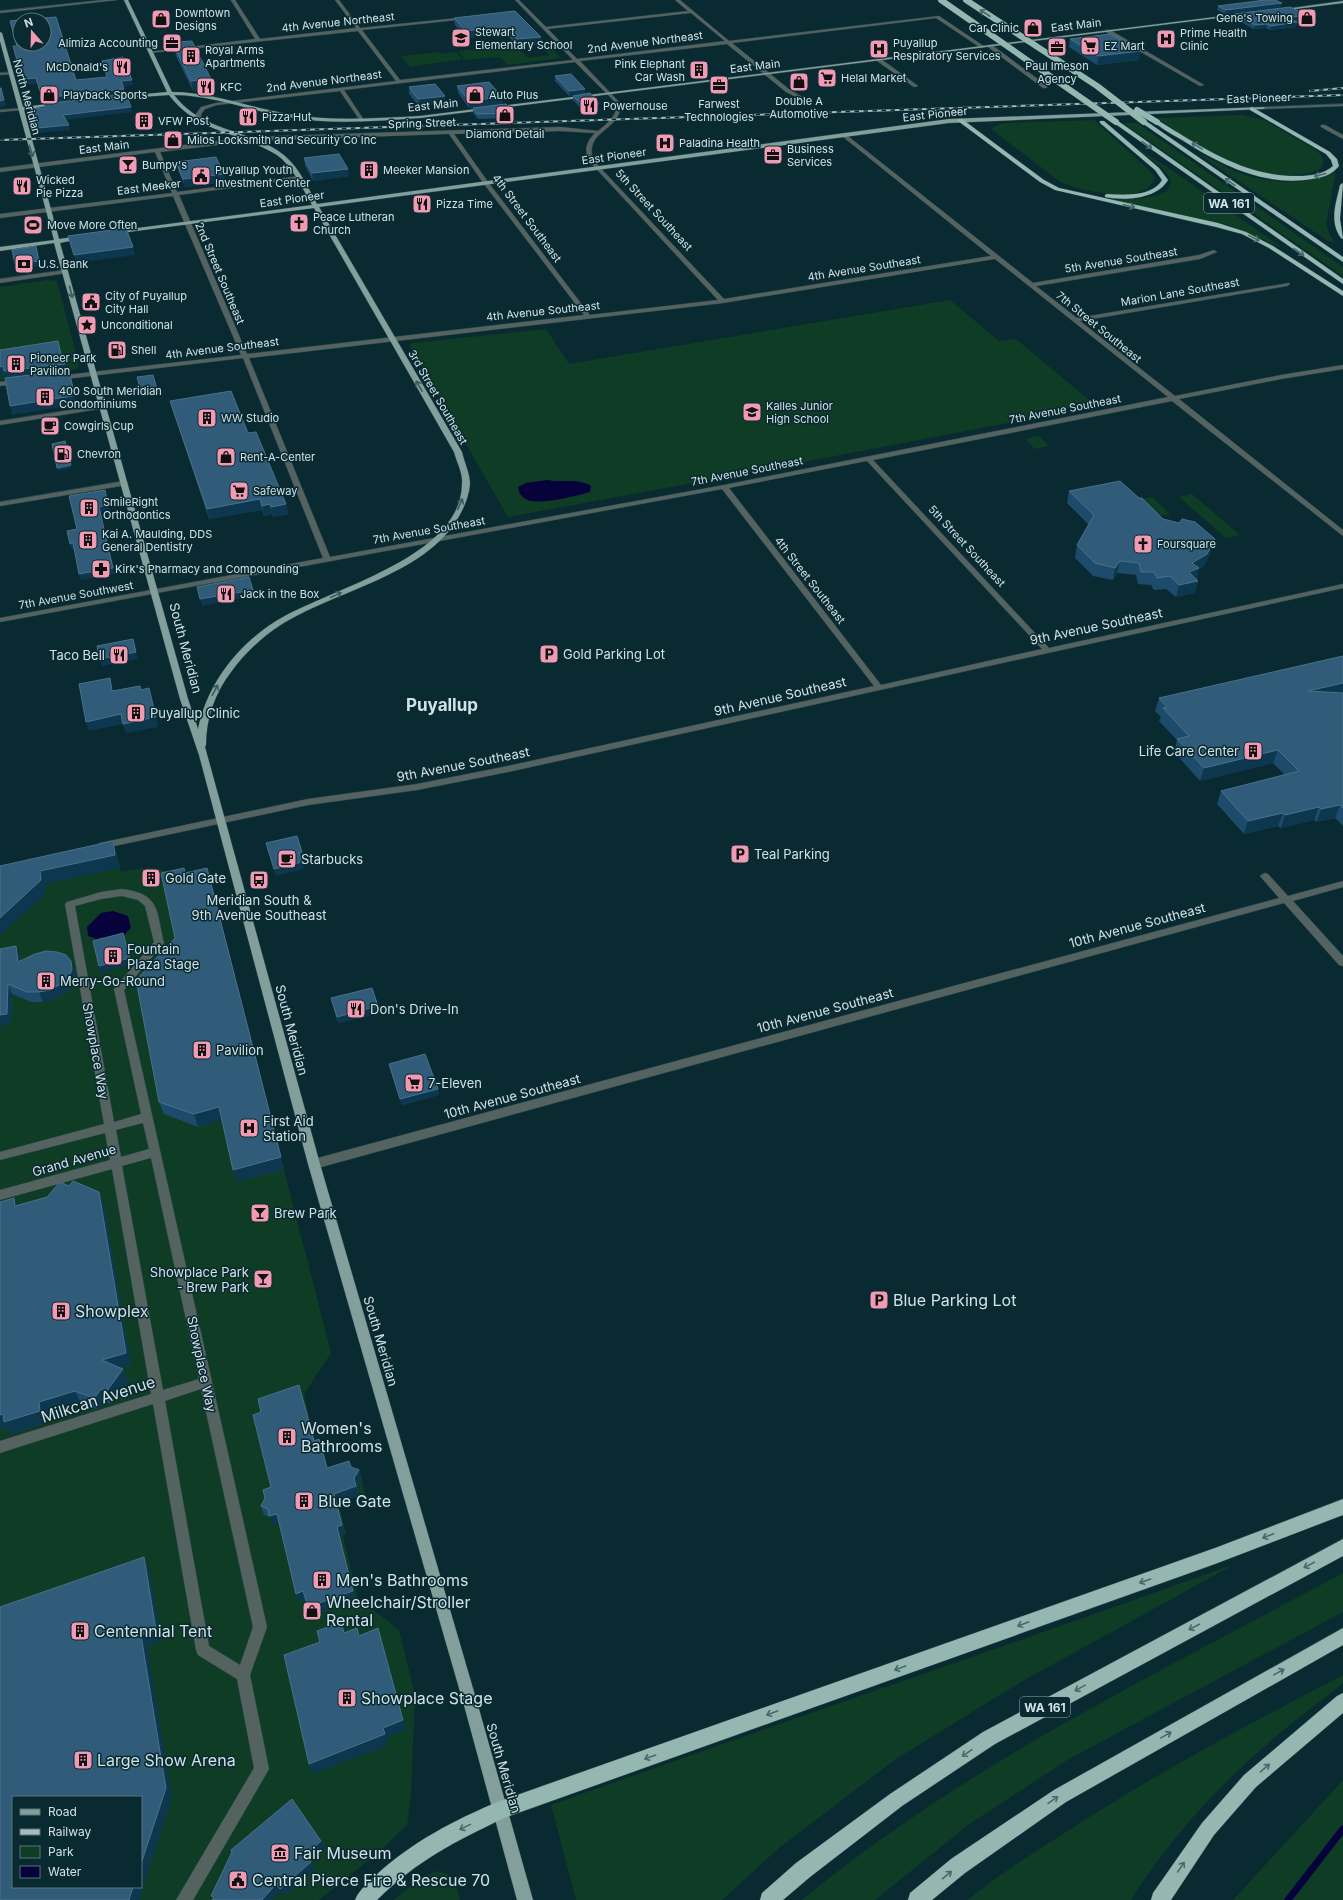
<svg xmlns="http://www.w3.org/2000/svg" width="1343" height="1900" font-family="Inter,sans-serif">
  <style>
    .green { fill: #0f3c24; fill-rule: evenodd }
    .water { fill: #08023c }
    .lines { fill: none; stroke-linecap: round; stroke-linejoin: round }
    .stream { stroke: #08023c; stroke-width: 7 }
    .minor-casing { stroke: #29474e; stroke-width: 1 }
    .major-casing { stroke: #29474e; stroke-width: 1 }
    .highway-casing { stroke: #29474e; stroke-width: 1 }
    .minor { fill: #546260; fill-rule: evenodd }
    .major { fill: #829f9b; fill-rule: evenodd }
    .highway { fill: #94b7b2; fill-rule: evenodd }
    .rail-casing { stroke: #a6bac0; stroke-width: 2 }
    .rail { stroke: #092a31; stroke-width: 1.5; stroke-dasharray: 4.5; stroke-linecap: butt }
    .highway-bridge-casing { stroke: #29474e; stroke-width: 6; stroke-linecap: butt }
    .highway-bridge { stroke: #94b7b2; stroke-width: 6 }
    .wall { fill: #1d4b6b }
    .shaded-wall { fill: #0d374e }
    .building { fill: #305c79; stroke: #49718a }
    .oneway { stroke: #48696b }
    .oneway2 { stroke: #39595b }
    .labels { text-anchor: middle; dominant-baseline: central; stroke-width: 3; stroke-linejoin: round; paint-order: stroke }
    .far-poi-label { font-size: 11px; fill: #d1e2e7; stroke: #092a31; text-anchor: start }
    .far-street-label { font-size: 11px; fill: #d1e2e7; stroke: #092a31 }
    .shield { fill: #092a31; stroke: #95abb0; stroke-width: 1 }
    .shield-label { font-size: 12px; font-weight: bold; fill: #d1e2e7 }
    .street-label { font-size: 13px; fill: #d1e2e7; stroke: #092a31 }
    .poi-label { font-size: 13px; fill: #d1e2e7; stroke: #092a31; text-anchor: start }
    .near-poi-label { font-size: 16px; fill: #d1e2e7; stroke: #092a31; text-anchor: start }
    .near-street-label { font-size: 16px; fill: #d1e2e7; stroke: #092a31 }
    .district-label { font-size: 17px; font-weight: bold; fill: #d1e2e7; stroke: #092a31 }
  </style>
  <rect width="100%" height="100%" fill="#092a31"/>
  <path class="green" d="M510,40L528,58L550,55L540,45H542L546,49L552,48L561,58L508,65L500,57L461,60L464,59L459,52L461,51L500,46L496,41Z
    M440,52V54L456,52L462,59L410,67L401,56Z
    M1242,115L1264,120L1316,150C1321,155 1324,157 1323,165C1319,172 1310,173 1302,174C1251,182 1197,146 1157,118Z
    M1094,120L1151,172L1155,178C1146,207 1078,191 1059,181L991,129L1000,124L1010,123Z
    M1123,123H1137L1343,267V276Z
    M1139,149L1173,171L1284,249L1226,224L1103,199C1115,200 1177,202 1170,179C1165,166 1148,159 1139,149Z
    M1198,154C1212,158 1224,167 1237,172C1267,184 1307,186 1336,172L1326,223L1329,234L1335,242L1328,241Z
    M47,280L57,281L79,365L78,368L64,373L0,380V287Z
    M950,300L999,341L1016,339L1094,404L1072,407L1033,418L720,478L508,517L409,345L413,343L546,329L569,364Z
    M1039,436L1049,446L1035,449L1025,439Z
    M1192,494L1240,535L1226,538L1179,497Z
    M1152,497L1170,514L1149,518L1130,501Z
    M117,853L121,872C153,865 162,865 189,885L210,880L331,1353L304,1394L317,1449L323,1447L330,1477L359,1467L365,1494L339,1503L346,1534L343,1536L358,1598L399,1630L415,1695L411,1794L407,1825L379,1852L319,1900H0V879ZM13,1797H141V1887H13Z
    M1235,1564L1021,1682L896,1759L779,1848L722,1900H576L551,1805C778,1723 1007,1646 1235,1564Z
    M1343,1573V1612L1069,1759L968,1825L875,1900H802C965,1765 1158,1673 1343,1573Z
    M1343,1675V1683C1320,1702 1296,1719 1274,1738C1219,1785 1169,1839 1131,1900H968C998,1875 1030,1855 1063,1834C1153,1775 1247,1725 1343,1675Z
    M1343,1780V1900H1233Z
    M437,1871L448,1874L457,1889L460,1900H394L420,1878Z"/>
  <path class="water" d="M547,480C561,483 578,478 591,486L590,492C576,496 535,507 524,498C520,495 519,492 518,487L526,483Z
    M113,911L128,916L131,928L124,935L103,940V937L97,939L88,936L87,927L101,913Z"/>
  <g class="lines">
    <path class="stream" d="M1288,1900L1343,1829"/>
    <g class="minor-casing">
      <path id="minor" d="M103,0H117L0,13V11Z
        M231,0H235L260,39L356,28L335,0H339L360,28L468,17L466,19L362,30L400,80L573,60L515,0H519L546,27L688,11L675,0H680L729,41L939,16L985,47L981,48L936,18L732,43L790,90L806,99L804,101L786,92L727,44L580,61L621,104C620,132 584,130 593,160L724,299L991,256L842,136L844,133L1033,283L1199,255L1214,250L1217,252L1200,259L1036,286L1077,318L1289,283L1290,284L1287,286L1080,321L1175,396L1281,375L1343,365V369L1281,379L1179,399L1343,530V536L1172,401L873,460L1049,648L1343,584V588L508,772L417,790L308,805L100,849L97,848L95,846L100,843L308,799L417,784L508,766L874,686L722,489L0,622V618L323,558L243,358L57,380L54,378L57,376L241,355L173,196L0,218V214L172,193L155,152L0,172V168L249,137L560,127L598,131C608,123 616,117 617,104L575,62L344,90L364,120L361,122L340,91L217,105L205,109L201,114L202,119L197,120L196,114L201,107L216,103L396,81L358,31L150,53L148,52L255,39ZM691,13L725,41L577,59L548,29ZM560,131L595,133C586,142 584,150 589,161L718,300L590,315L488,182L454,134ZM449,134L484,184L584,315L247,354L179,195L303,178L300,176L177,192L160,152L249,141ZM995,259L1168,397L724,485L330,557L249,358L723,303ZM867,461L1042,649L881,685L729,488Z
        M1106,30H1110L1204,85L1200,86L1106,32Z
        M988,45H992L1047,86V88H1043L988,47Z
        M877,59H881L918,86L914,87L877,61Z
        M13,72V74L0,75V73Z
        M1343,104V106L1263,109L1261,108L1263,107Z
        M23,108L21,110L0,112V110Z
        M1321,125H1325L1343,135V139L1321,127Z
        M65,270L67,271V273L0,283V279Z
        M19,380L22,382L21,383L0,386V382Z
        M103,405L106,407L105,408L0,425V421Z
        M124,481L128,483L127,485L0,506V502Z
        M1265,873L1268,874L1288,896L1343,881V887L1293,901L1343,956V966L1339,965L1284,903L314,1169L310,1167L308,1164L310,1161L314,1159L1279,898L1260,876Z
        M122,889C161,894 156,911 164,943L124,990L267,1627L250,1675L269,1769L193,1900H176L254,1768L237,1679L198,1655L196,1650L153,1404L0,1453V1441L151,1394L112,1169L0,1200V1190L110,1160L105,1133L0,1160V1152L104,1124L65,904L67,902L101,892ZM122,896L138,900L145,906L154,942L114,989L141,1114L114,1122L75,906L101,899ZM143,1123L149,1149L121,1157L116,1130ZM151,1158L199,1379L163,1390L122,1166ZM201,1389L253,1627L240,1665L209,1646L165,1401Z"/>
    </g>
    <g class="major-casing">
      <path id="major" d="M124,0H128L172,92C212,92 250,108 289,114C332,122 376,118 420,116L1247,13L1249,14L420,118C376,121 332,125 288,117C250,111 213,95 174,95C204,134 251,128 285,156C300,169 308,188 317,204L949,119L1263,107L1265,108L1263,109L949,123L319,207L462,452C464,462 470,473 470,484C469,496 464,508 458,518C424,576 333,591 279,626C261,638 244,654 231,672C215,693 206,718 206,745L205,747L320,1164L479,1709L533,1900H517L465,1709L308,1164L199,755L180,699L54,243L0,251V247L54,240L0,41V32L2,33L23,107L56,103L58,104L24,110L59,239L81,236L84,238L60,243L188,699L198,729C207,685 236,647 273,623C325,589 461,560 462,484C463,473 457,463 454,452L314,208L113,234V232L115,231L312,205C303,189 295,172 282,159C274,152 264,148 255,144C220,129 194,127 169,95L112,99L114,97L167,92Z
        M1343,1V3L1280,11L1278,10Z"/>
    </g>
    <g class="highway-casing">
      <path id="highway" d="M1252,107L1330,152L1337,159L1339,166C1332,175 1323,177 1312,179C1265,187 1221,165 1182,140C1173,135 1162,129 1154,122L1159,121C1203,148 1245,177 1299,176C1310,176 1324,174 1333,166L1331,160L1326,154L1250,110V108Z
        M958,119H962L1044,180L1059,188L1218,223L1246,232L1273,246L1343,291V296L1269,248L1242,234L1216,227L1055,190L1040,182L958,121Z
        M1100,121H1104L1159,168L1168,180C1157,199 1125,201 1105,197V195L1107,194C1124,195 1152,197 1162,180L1155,170L1100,123Z
        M1114,121H1118L1343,279V284L1114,123Z
        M1142,121H1146L1343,257V262L1142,123Z
        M1343,183L1340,219L1343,239L1341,238C1329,221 1336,204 1340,185Z
        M1343,1499V1515L1215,1564L504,1818C453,1843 419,1859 377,1900H355C359,1890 367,1884 374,1877C410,1843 454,1820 500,1801L1215,1548Z
        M1343,1539V1556L995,1744L902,1806L810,1877L783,1900H760L762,1893L796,1863L890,1794L983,1732Z
        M1343,1628V1645L1066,1802L965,1873L932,1900H908L910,1893L951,1859L1054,1790Z
        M1343,1693V1713L1256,1787L1214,1835L1171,1900H1151L1153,1893L1202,1823L1244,1775L1337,1696Z"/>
    </g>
    <use href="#minor" class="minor"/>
    <use href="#major" class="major"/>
    <use href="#highway" class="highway"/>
    <g class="rail-casing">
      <path id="rail" d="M1310,91L1343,88
        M0,140L1343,95"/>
    </g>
    <use href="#rail" class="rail"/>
    <g class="highway-bridge-casing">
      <path id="highway-bridge" d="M941,0L1116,122
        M966,0L1097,86L1144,122
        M1137,110L1157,122"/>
    </g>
    <use href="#highway-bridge" class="highway-bridge"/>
  </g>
  <path class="wall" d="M1218,6L1281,7L1225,14L1217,10Z
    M515,11L541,37V44L518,46L506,34L466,38L455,25L454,18Z
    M1234,14L1306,19L1294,21L1297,22L1296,27L1270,30L1266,28L1254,29L1233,18Z
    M1070,39L1139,60L1097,65L1069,47Z
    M176,42L211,79L213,89L193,91L176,56L174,46H177Z
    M555,76L585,94L569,96L555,81Z
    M457,86L503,104L469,108L458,93Z
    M409,87L445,103L419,106L409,94Z
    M573,96L599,104V109L583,111L573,100Z
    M473,108L514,113V118L478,119L473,113Z
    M304,158L349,176L313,181L305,166Z
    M176,162L224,174L225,182L185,187L178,170Z
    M170,401L248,433L286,504L288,514L273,517L272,514L264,516L262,510L209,519L173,411Z
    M1069,491L1163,519L1211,551L1204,566L1199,569L1197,579L1198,581L1195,593L1176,597L1166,589L1154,590L1151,585L1138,584L1136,575L1117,573L1113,580L1093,576L1075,558L1077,545L1089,525L1067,503Z
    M1343,656V826L1335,818L1317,822L1314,820L1281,828L1278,826L1244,834L1217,804L1221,791L1285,775L1273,763L1200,781L1174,752L1177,740L1159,721L1161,717L1155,711L1159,698Z
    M185,873L284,1169L237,1182L222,1120L198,1127L164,1114L159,1102L175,938Z
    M0,955L20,956L21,961L75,971L76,979L72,987L65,994L54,1000L43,1002H31L12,994L11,1023L0,1026Z
    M331,998L378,1006L380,1013L338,1023Z
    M389,1064L438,1089L439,1095L402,1105L391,1071Z
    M0,1202L17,1205H104L131,1365L121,1368L123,1369L128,1381L111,1404L106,1402L101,1408L97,1409L81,1403L45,1414L46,1423L11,1434L7,1427L0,1429Z
    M299,1385L315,1441L327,1468L351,1467L359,1470L361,1479L357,1487L359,1495L337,1503L345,1534L339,1536L356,1599L311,1616L306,1599L299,1602L279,1523L273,1525L270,1517L264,1515L261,1506L271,1487L261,1412Z"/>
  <path class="shaded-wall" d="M1282,3L1281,7L1225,14L1226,10Z
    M1307,15L1306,19L1286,22L1287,18Z
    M1297,22L1296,27L1270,30L1271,26Z
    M1267,24L1266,28L1254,29L1255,25Z
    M505,27L506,34L466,38V31Z
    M541,37V44L518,46L517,39Z
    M1141,51L1139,60L1097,65L1098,56Z
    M36,78L37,84L23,85L22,79Z
    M211,79L213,89L193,91L191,81Z
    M132,80L133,85L122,87L121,81Z
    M124,89L125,95L43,103L42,98Z
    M585,89V94L569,96V91Z
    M445,96V103L419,106L418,99Z
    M502,97L503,104L469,108V101Z
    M4,100L6,106L0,107V101Z
    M599,104V109L583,111V106Z
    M131,107L132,112L64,120L63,115Z
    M69,125L70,130L39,133L38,128Z
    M348,169L349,176L313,181L312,173Z
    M224,174L225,182L185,187L183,179Z
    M36,246L41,266L16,270L15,264Z
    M133,247L135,255L76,263L74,255Z
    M66,356L68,365L67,373H64L66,380H7L5,374L0,375V367Z
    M70,375L76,401H73L74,405L12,415L10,406L71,393Z
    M157,389L159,395L143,397L141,392Z
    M65,441L71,468L58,471L57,468Z
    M105,490L110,511L100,513L115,574L81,580L79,574L99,507Z
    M260,499L262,510L209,519L207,509Z
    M270,504L272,514L264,516L262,506Z
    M286,504L288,514L273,517L271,507Z
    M1215,539L1211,551L1204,566L1199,569L1196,581H1198L1195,593L1176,597L1179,585L1192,563Z
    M73,543L75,549L72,550L70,544Z
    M1120,561L1117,573L1113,580L1115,568Z
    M253,590L254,596L202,606L200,599Z
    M133,639L138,659L102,666L100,659Z
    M1343,683V694L1308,691Z
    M149,688L158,727L126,733L123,724L89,731L86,722Z
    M1278,750L1273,763L1200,781L1204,768Z
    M1340,805L1335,818L1317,822L1321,809Z
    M1319,807L1314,820L1281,828L1285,815Z
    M1283,813L1278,826L1244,834L1248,821Z
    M113,841L117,854L119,868L45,884L46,893L3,933L0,934V918L40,871Z
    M302,852L304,859H301L299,853Z
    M302,862L304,869L276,876L274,869Z
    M207,868L284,1169L237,1182L233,1170Z
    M123,933L132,964L101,973L99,966Z
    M16,946L20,956L22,972L18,962Z
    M71,961L75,971L76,979L72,987L65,994L54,1000L43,1002L39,992Z
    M8,984L12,994L11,1023L0,1026V1015Z
    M378,1006L380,1013L338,1023L337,1017Z
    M438,1089L439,1095L402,1105L400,1099Z
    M219,1107L223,1120L198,1127L194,1114Z
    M99,1192L104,1205L131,1365L108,1372L102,1360Z
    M14,1198L20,1211L15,1206Z
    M123,1369L128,1381L111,1404L106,1392Z
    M101,1389L106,1402L101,1408L97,1409L91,1397Z
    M75,1391L81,1403L45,1414L46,1423L11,1434L7,1427L0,1429V1415Z
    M359,1470L361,1479L357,1487L354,1478Z
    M356,1486L359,1495L337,1503L345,1534L339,1536L356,1599L311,1616L308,1607L334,1494Z
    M277,1514L280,1523L273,1525L269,1516Z
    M144,1557L149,1569L162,1641L147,1646L172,1798L139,1900H129L133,1887H141V1635Z
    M303,1591L307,1599L299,1602L296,1594Z
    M382,1639L406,1730L386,1738L388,1745L313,1774L309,1764L383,1728Z
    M321,1841L325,1848L310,1861L306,1854Z
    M311,1862L315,1869L284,1896L280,1889Z
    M276,1884L280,1891L272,1900H262Z"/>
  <path class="building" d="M1265,0H1275L1282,3L1226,10L1218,6Z
    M1290,7L1307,15L1287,18L1297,22L1271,26L1267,24L1255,25L1234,14Z
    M515,11L541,37L517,39L505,27L466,31L454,18Z
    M56,17L76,80L107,77L102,61L123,57L132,80L121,81L124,89L42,98L36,78L22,79L13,46H17L10,21L20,20V44H44V20H23Z
    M1110,34L1141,51L1098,56L1070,39Z
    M192,41L211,79L191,81L174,46H178L176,42Z
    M571,74L585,89L569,91L555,76Z
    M489,82L502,97L469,101L457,86Z
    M435,84L445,96L418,99L409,87Z
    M0,88H1L4,100L0,101Z
    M590,93L599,104L583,106L573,96Z
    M126,94L131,107L63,115L69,125L38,128L33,109L45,108L44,104Z
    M506,104L514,113L477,114L473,108Z
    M339,154L348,169L312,173L304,158Z
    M216,157L224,174L183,179L176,162Z
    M126,228L133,247L74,255L68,236Z
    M36,246L39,261L15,264L12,250Z
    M58,341L61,354L66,356L65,364L4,371L3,366L0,367V350Z
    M64,371L63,376L70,375L74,392L71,393L72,396L10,406L5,378Z
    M153,375L157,389L141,392L137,377Z
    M231,391L248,433L256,432L286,504L271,507L270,504L262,506L260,499L207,509L170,401Z
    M65,441L71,465L57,468L52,444Z
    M1120,481L1139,498H1142L1163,519L1179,523L1182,519L1195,522L1215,539L1207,554L1192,563L1199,568L1189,572L1198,581L1179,585L1170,576L1157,578L1154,572H1141L1139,563L1120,561L1115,568L1095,563L1077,545L1094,515L1069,491Z
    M105,490L108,505L99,507L113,568L79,574L73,543L70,544L67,531L77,529L69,496Z
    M249,577L253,590L200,599L197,587Z
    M133,639L136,652L100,659L97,646Z
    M1343,656V683L1308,691L1343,693V808L1340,805L1321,809L1319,807L1285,815L1283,813L1248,821L1221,791L1299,771L1278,750L1204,768L1177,739L1189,736L1163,708L1167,707L1159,698Z
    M110,678L112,691L140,686L141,690L149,688L156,717L123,724L121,714L86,722L79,684Z
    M297,836L302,852L299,853L302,862L274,869L266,843Z
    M113,841L115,855L40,871L41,880L0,918V866Z
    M184,868L185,873L207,868L281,1157L233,1170L219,1107L194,1114L159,1102L136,980L175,938L161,873Z
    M123,933L130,958L99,966L93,941Z
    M16,946L18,962L35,954L46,951L57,952L66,955L71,961L72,969L69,977L61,984L50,990L39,992H27L8,984L7,1014L0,1015V955H1L0,949Z
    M372,988L378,1006L337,1017L331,998Z
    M425,1054L438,1089L400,1099L389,1064Z
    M73,1181L99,1192L126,1353L102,1360L123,1369L106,1392L101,1389L96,1396L91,1397L75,1391L39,1402L40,1411L4,1422L3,1414L0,1415V1202L14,1198L15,1206L47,1197L60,1182L69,1186Z
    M299,1385L314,1441L319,1439L327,1468L349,1461L351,1467L359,1470L354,1478L356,1486L334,1494L342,1525L337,1527L353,1591L308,1607L303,1591L296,1594L277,1514L269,1516L268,1509L261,1506L265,1498L263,1490L271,1487L253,1415L261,1412L258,1399Z
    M144,1557L156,1630L141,1635L166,1788L141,1864V1797H13V1887H133L129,1900H0V1607Z
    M341,1622L344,1633L357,1628L359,1636L378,1628L403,1720L383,1728L385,1734L309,1764L284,1655L320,1642L317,1631Z
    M292,1799L321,1841L306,1854L311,1862L280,1889L276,1884L262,1900H212L214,1897L211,1896L232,1852L231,1850Z"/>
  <defs><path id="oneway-shaft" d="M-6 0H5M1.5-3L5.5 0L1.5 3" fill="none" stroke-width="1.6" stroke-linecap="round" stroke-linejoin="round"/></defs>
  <g class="oneway">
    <use href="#oneway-shaft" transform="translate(985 13) rotate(-147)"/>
    <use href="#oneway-shaft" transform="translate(1147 145) rotate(35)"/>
    <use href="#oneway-shaft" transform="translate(1197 146) rotate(-149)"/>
    <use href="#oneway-shaft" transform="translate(1320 175) rotate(166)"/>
    <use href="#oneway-shaft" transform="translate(1230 182) rotate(-145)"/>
    <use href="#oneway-shaft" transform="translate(1129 206) rotate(12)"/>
    <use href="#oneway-shaft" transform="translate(1254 238) rotate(26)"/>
    <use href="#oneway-shaft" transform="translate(1299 252) rotate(35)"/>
    <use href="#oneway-shaft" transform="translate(1268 1536) rotate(159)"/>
    <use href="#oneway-shaft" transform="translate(1309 1565) rotate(152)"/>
    <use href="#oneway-shaft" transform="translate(1145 1581) rotate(161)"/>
    <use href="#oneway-shaft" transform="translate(1023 1624) rotate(160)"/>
    <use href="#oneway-shaft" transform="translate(1194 1627) rotate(152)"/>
    <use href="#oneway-shaft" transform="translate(900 1668) rotate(160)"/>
    <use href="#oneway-shaft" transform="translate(1279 1672) rotate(-29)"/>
    <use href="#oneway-shaft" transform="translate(1080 1688) rotate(151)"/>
    <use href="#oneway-shaft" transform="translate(772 1713) rotate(160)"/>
    <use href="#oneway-shaft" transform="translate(1166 1735) rotate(-29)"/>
    <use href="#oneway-shaft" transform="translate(967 1753) rotate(146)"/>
    <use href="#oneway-shaft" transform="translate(650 1757) rotate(160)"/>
    <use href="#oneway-shaft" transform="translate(1265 1768) rotate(-41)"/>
    <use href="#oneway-shaft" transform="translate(1053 1800) rotate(-35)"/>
    <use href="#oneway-shaft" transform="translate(465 1827) rotate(154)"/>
    <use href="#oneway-shaft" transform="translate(1181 1867) rotate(-56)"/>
    <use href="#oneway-shaft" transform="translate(947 1875) rotate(-39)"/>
  </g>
  <g class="oneway2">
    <use href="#oneway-shaft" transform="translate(31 151) rotate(73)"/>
    <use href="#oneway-shaft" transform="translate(71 292) rotate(75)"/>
    <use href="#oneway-shaft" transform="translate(419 386) rotate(-120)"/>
    <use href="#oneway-shaft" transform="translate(460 504) rotate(-66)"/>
    <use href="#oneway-shaft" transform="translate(336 595) rotate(-25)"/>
    <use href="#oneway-shaft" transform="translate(215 690) rotate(-63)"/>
  </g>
  <defs>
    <g id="shop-square" transform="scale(1)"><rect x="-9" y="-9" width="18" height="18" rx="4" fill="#f19ab3" stroke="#092a31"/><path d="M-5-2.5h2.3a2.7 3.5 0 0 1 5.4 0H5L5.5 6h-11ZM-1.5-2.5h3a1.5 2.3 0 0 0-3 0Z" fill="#111"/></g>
    <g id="school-square" transform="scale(1)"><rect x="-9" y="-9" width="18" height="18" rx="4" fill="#f19ab3" stroke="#092a31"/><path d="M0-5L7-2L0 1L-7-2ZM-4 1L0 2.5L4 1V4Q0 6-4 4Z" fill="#111"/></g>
    <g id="hospital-square" transform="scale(1)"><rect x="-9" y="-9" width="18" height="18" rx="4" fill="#f19ab3" stroke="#092a31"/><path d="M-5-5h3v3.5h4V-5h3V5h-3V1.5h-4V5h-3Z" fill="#111"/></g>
    <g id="office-square" transform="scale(1)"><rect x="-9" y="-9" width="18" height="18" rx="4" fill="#f19ab3" stroke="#092a31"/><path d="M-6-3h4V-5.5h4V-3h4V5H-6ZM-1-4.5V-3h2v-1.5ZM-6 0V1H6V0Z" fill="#111"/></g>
    <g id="supermarket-square" transform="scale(1)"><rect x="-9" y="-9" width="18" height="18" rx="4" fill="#f19ab3" stroke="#092a31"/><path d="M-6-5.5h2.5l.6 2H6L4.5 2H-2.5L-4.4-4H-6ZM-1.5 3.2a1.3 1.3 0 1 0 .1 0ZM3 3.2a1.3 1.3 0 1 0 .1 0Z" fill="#111"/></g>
    <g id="building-square" transform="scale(1)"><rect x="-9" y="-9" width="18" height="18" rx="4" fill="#f19ab3" stroke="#092a31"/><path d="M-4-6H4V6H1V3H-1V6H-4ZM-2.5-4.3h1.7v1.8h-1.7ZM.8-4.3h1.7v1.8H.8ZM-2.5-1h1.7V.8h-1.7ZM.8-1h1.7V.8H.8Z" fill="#111"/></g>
    <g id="restaurant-square" transform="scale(1)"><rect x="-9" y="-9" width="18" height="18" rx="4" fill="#f19ab3" stroke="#092a31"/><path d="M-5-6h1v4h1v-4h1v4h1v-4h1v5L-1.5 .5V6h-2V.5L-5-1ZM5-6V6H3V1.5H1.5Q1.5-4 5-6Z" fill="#111"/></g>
    <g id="bar-square" transform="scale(1)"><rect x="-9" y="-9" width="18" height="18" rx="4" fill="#f19ab3" stroke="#092a31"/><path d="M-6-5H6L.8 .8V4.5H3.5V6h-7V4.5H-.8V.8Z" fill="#111"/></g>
    <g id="civic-square" transform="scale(1)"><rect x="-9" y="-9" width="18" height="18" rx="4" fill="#f19ab3" stroke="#092a31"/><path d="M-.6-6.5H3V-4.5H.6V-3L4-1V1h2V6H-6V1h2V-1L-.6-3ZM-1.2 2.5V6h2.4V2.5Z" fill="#111"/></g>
    <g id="church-square" transform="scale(1)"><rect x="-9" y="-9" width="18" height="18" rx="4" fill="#f19ab3" stroke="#092a31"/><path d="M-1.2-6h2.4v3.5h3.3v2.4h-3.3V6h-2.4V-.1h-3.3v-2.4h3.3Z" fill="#111"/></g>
    <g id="stadium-square" transform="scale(1)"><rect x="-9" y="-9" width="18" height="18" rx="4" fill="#f19ab3" stroke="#092a31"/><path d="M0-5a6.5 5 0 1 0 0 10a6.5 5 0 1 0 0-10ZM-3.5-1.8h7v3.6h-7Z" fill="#111"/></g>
    <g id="bank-square" transform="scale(1)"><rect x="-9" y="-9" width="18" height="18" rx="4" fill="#f19ab3" stroke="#092a31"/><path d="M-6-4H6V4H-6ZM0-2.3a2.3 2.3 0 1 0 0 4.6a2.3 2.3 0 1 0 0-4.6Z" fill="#111"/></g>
    <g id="sight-square" transform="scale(1)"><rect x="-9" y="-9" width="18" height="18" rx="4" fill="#f19ab3" stroke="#092a31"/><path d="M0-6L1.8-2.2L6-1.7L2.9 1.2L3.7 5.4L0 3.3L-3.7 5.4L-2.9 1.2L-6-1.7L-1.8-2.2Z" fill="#111"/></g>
    <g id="fuel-square" transform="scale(1)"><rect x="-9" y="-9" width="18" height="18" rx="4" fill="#f19ab3" stroke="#092a31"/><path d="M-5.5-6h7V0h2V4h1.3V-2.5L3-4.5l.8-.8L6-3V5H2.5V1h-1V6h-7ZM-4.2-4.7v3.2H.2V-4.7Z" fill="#111"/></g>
    <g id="cafe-square" transform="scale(1)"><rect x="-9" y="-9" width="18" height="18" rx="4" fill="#f19ab3" stroke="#092a31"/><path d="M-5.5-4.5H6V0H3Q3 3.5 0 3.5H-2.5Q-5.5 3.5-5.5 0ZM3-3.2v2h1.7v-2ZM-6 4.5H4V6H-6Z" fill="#111"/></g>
    <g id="pharmacy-square" transform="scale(1)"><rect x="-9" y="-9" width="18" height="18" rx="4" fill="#f19ab3" stroke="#092a31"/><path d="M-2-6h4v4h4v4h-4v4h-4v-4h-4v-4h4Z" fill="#111"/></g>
    <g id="parking-square" transform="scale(1)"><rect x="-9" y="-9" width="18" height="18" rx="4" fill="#f19ab3" stroke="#092a31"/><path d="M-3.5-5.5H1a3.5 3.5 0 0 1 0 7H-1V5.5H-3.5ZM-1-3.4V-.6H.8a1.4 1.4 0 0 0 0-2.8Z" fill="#111"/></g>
    <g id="bus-square" transform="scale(1)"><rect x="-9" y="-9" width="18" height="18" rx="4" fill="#f19ab3" stroke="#092a31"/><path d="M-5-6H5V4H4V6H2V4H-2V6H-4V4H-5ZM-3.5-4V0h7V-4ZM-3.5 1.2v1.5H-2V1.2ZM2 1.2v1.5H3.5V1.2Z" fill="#111"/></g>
    <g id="museum-square" transform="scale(1)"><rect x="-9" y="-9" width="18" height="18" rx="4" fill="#f19ab3" stroke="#092a31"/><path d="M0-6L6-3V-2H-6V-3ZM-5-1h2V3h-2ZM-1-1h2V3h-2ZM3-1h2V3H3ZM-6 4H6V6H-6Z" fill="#111"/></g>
  </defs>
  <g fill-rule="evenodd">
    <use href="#shop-square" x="1307" y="18"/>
    <use href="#shop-square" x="161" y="19"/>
    <use href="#shop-square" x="1033" y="28"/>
    <use href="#school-square" x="461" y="38"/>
    <use href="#hospital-square" x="1166" y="39"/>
    <use href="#office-square" x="172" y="43"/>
    <use href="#supermarket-square" x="1090" y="46"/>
    <use href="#office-square" x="1057" y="47"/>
    <use href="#hospital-square" x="879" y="49"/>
    <use href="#building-square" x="191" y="56"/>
    <use href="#restaurant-square" x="122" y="67"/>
    <use href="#building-square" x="699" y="70"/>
    <use href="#supermarket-square" x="827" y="78"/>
    <use href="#shop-square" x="799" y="82"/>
    <use href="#office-square" x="719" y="85"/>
    <use href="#restaurant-square" x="206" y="87"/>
    <use href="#shop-square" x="49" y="95"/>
    <use href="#shop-square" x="475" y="95"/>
    <use href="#restaurant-square" x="589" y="106"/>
    <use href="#shop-square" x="505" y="115"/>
    <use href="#restaurant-square" x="248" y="117"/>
    <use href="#building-square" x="144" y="121"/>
    <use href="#shop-square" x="173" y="140"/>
    <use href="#hospital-square" x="665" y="143"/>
    <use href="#office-square" x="773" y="155"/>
    <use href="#bar-square" x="128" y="165"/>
    <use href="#building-square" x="369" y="170"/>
    <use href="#civic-square" x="201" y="176"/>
    <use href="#restaurant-square" x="22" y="186"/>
    <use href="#restaurant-square" x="422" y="204"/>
    <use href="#church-square" x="299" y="223"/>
    <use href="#stadium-square" x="33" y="225"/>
    <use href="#bank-square" x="24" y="264"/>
    <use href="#civic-square" x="91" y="302"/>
    <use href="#sight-square" x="87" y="325"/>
    <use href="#fuel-square" x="117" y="350"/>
    <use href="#building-square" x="16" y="364"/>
    <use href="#building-square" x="45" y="397"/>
    <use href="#school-square" x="752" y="412"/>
    <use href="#building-square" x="207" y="418"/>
    <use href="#cafe-square" x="50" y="426"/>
    <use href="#fuel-square" x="63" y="454"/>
    <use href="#shop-square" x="226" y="457"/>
    <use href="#supermarket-square" x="239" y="491"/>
    <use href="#building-square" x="89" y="508"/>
    <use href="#building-square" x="88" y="540"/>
    <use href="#church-square" x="1143" y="544"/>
    <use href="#pharmacy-square" x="101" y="569"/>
    <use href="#restaurant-square" x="226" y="594"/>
    <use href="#parking-square" x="549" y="654"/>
    <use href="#restaurant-square" x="119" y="655"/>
    <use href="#building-square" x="136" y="713"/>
    <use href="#building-square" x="1253" y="751"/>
    <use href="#parking-square" x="740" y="854"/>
    <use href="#cafe-square" x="287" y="859"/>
    <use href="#building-square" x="151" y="878"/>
    <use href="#bus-square" x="259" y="880"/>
    <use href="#building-square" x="113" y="956"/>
    <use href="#building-square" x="46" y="981"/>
    <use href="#restaurant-square" x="356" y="1009"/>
    <use href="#building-square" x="202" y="1050"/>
    <use href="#supermarket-square" x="414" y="1083"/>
    <use href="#hospital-square" x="249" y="1128"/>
    <use href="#bar-square" x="260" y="1213"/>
    <use href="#bar-square" x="263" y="1279"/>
    <use href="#parking-square" x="879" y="1300"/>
    <use href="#building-square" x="61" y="1311"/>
    <use href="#building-square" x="287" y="1437"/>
    <use href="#building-square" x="304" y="1501"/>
    <use href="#building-square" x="322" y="1580"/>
    <use href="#shop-square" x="312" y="1611"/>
    <use href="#building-square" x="80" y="1631"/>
    <use href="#building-square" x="347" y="1698"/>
    <use href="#building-square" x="83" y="1760"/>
    <use href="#museum-square" x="280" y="1853"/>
    <use href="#civic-square" x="238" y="1880"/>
  </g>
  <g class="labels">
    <g class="far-poi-label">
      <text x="175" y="13">Downtown<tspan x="175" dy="13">Designs</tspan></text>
      <text x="1293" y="18" text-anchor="end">Gene's Towing</text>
      <text x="1019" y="28" text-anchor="end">Car Clinic</text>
      <text x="475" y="32">Stewart<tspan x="475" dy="13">Elementary School</tspan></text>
      <text x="1180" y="33">Prime Health<tspan x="1180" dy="13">Clinic</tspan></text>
      <text x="158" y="43" text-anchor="end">Alimiza Accounting</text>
      <text x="893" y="43">Puyallup<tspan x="893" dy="13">Respiratory Services</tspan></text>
      <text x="1104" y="46">EZ Mart</text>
      <text x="205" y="50">Royal Arms<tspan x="205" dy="13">Apartments</tspan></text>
      <text x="685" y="64" text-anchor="end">Pink Elephant<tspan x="685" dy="13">Car Wash</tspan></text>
      <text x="1057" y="66" text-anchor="middle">Paul Imeson<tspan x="1057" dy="13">Agency</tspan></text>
      <text x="108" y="67" text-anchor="end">McDonald's</text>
      <text x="841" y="78">Helal Market</text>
      <text x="220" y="87">KFC</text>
      <text x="63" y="95">Playback Sports</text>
      <text x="489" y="95">Auto Plus</text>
      <text x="799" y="101" text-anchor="middle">Double A<tspan x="799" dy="13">Automotive</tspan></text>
      <text x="719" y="104" text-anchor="middle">Farwest<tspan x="719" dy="13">Technologies</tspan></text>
      <text x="603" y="106">Powerhouse</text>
      <text x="262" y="117">Pizza Hut</text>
      <text x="158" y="121">VFW Post</text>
      <text x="505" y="134" text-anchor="middle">Diamond Detail</text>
      <text x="187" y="140">Milos Locksmith and Security Co Inc</text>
      <text x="679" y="143">Paladina Health</text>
      <text x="787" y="149">Business<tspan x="787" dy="13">Services</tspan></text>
      <text x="142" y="165">Bumpy's</text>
      <text x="215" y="170">Puyallup Youth<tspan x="215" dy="13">Investment Center</tspan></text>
      <text x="383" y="170">Meeker Mansion</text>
      <text x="36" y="180">Wicked<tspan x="36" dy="13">Pie Pizza</tspan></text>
      <text x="436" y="204">Pizza Time</text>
      <text x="313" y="217">Peace Lutheran<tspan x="313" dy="13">Church</tspan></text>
      <text x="47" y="225">Move More Often</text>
      <text x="38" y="264">U.S. Bank</text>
      <text x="105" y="296">City of Puyallup<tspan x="105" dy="13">City Hall</tspan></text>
      <text x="101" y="325">Unconditional</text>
      <text x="131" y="350">Shell</text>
      <text x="30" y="358">Pioneer Park<tspan x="30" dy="13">Pavilion</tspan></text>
      <text x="59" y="391">400 South Meridian<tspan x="59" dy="13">Condominiums</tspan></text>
      <text x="766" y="406">Kalles Junior<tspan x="766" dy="13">High School</tspan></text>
      <text x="221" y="418">WW Studio</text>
      <text x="64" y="426">Cowgirls Cup</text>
      <text x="77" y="454">Chevron</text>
      <text x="240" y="457">Rent-A-Center</text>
      <text x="253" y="491">Safeway</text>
      <text x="103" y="502">SmileRight<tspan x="103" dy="13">Orthodontics</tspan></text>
      <text x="102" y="534">Kai A. Maulding, DDS<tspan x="102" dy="13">General Dentistry</tspan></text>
      <text x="1157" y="544">Foursquare</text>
      <text x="115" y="569">Kirk's Pharmacy and Compounding</text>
      <text x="240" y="594">Jack in the Box</text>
    </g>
    <g class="far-street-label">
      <text transform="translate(338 22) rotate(-6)">4th Avenue Northeast</text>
      <text transform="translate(1076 25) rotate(-7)">East Main</text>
      <text transform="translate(645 42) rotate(-7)">2nd Avenue Northeast</text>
      <text transform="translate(755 66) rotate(-7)">East Main</text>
      <text transform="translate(324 81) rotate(-7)">2nd Avenue Northeast</text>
      <text transform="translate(27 97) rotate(75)">North Meridian</text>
      <text transform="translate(1259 98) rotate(-2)">East Pioneer</text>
      <text transform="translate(433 105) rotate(-6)">East Main</text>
      <text transform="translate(935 114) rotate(-6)">East Pioneer</text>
      <text transform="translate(422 123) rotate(-2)">Spring Street</text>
      <text transform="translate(104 147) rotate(-7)">East Main</text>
      <text transform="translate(614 156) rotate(-8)">East Pioneer</text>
      <text transform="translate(149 187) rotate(-7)">East Meeker</text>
      <text transform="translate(292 199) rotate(-8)">East Pioneer</text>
      <text transform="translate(654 210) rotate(47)">5th Street Southeast</text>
      <text transform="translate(527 218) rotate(53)">4th Street Southeast</text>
      <text transform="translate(1121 260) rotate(-9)">5th Avenue Southeast</text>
      <text transform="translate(864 268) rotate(-9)">4th Avenue Southeast</text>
      <text transform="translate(220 273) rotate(67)">2nd Street Southeast</text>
      <text transform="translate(1180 292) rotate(-10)">Marion Lane Southeast</text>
      <text transform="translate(543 311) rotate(-6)">4th Avenue Southeast</text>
      <text transform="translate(1099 327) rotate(39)">7th Street Southeast</text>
      <text transform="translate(222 348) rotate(-7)">4th Avenue Southeast</text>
      <text transform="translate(438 397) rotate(60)">3rd Street Southeast</text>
      <text transform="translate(1065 409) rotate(-11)">7th Avenue Southeast</text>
      <text transform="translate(747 471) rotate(-11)">7th Avenue Southeast</text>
      <text transform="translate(429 530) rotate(-10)">7th Avenue Southeast</text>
      <text transform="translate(967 546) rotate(47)">5th Street Southeast</text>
      <text transform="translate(810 580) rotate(52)">4th Street Southeast</text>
      <text transform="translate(76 595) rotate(-10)">7th Avenue Southwest</text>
    </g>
    <g class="shield">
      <rect x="1204" y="193" width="50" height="20" rx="3"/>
      <rect x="1020" y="1697" width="50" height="20" rx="3"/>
    </g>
    <g class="shield-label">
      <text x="1229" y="203">WA 161</text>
      <text x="1045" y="1707">WA 161</text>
    </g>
    <g class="street-label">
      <text transform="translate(1096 626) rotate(-12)">9th Avenue Southeast</text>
      <text transform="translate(186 648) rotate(75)">South Meridian</text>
      <text transform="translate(780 696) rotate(-13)">9th Avenue Southeast</text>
      <text transform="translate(463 764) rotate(-11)">9th Avenue Southeast</text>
      <text transform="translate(1137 925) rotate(-15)">10th Avenue Southeast</text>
      <text transform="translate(825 1010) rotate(-15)">10th Avenue Southeast</text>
      <text transform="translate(292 1030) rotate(75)">South Meridian</text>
      <text transform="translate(96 1051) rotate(80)">Showplace Way</text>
      <text transform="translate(512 1096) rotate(-15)">10th Avenue Southeast</text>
      <text transform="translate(74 1160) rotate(-16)">Grand Avenue</text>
      <text transform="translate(381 1341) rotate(74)">South Meridian</text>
      <text transform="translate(202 1364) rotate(78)">Showplace Way</text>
      <text transform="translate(504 1768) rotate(74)">South Meridian</text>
    </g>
    <g class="poi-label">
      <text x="563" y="654">Gold Parking Lot</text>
      <text x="105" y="655" text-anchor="end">Taco Bell</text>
      <text x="150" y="713">Puyallup Clinic</text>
      <text x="1239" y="751" text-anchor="end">Life Care Center</text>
      <text x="754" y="854">Teal Parking</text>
      <text x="301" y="859">Starbucks</text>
      <text x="165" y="878">Gold Gate</text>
      <text x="259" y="900" text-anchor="middle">Meridian South &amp;<tspan x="259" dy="15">9th Avenue Southeast</tspan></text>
      <text x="127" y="949">Fountain<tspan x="127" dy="15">Plaza Stage</tspan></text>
      <text x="60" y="981">Merry-Go-Round</text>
      <text x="370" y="1009">Don's Drive-In</text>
      <text x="216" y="1050">Pavilion</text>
      <text x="428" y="1083">7-Eleven</text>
      <text x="263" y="1121">First Aid<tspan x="263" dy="15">Station</tspan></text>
      <text x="274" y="1213">Brew Park</text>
      <text x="249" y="1272" text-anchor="end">Showplace Park<tspan x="249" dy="15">- Brew Park</tspan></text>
    </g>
    <g class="near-poi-label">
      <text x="893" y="1300">Blue Parking Lot</text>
      <text x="75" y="1311">Showplex</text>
      <text x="301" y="1428">Women's<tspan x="301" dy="18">Bathrooms</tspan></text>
      <text x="318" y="1501">Blue Gate</text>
      <text x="336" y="1580">Men's Bathrooms</text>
      <text x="326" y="1602">Wheelchair/Stroller<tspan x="326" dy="18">Rental</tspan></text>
      <text x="94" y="1631">Centennial Tent</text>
      <text x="361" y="1698">Showplace Stage</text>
      <text x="97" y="1760">Large Show Arena</text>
      <text x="294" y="1853">Fair Museum</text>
      <text x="252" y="1880">Central Pierce Fire &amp; Rescue 70</text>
    </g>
    <g class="near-street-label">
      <text transform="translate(98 1399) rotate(-18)">Milkcan Avenue</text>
    </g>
    <g class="district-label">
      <text x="442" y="705">Puyallup</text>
    </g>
  </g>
  <rect x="12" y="1796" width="130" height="92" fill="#092a31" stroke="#59747a"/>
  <rect x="20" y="1809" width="20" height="6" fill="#829f9b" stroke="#59747a"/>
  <text x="48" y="1816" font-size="12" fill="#d1e2e7">Road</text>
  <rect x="20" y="1829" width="20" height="6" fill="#a6bac0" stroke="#59747a"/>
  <text x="48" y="1836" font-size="12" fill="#d1e2e7">Railway</text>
  <rect x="20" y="1846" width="20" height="12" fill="#0f3c24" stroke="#59747a"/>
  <text x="48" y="1856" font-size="12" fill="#d1e2e7">Park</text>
  <rect x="20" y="1866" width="20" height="12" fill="#08023c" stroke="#59747a"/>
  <text x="48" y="1876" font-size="12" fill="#d1e2e7">Water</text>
  <g transform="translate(32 32) rotate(340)"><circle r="19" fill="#092a31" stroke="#59747a"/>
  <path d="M0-3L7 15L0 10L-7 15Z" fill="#f19ab3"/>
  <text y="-6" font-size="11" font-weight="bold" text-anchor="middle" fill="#d1e2e7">N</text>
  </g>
</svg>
